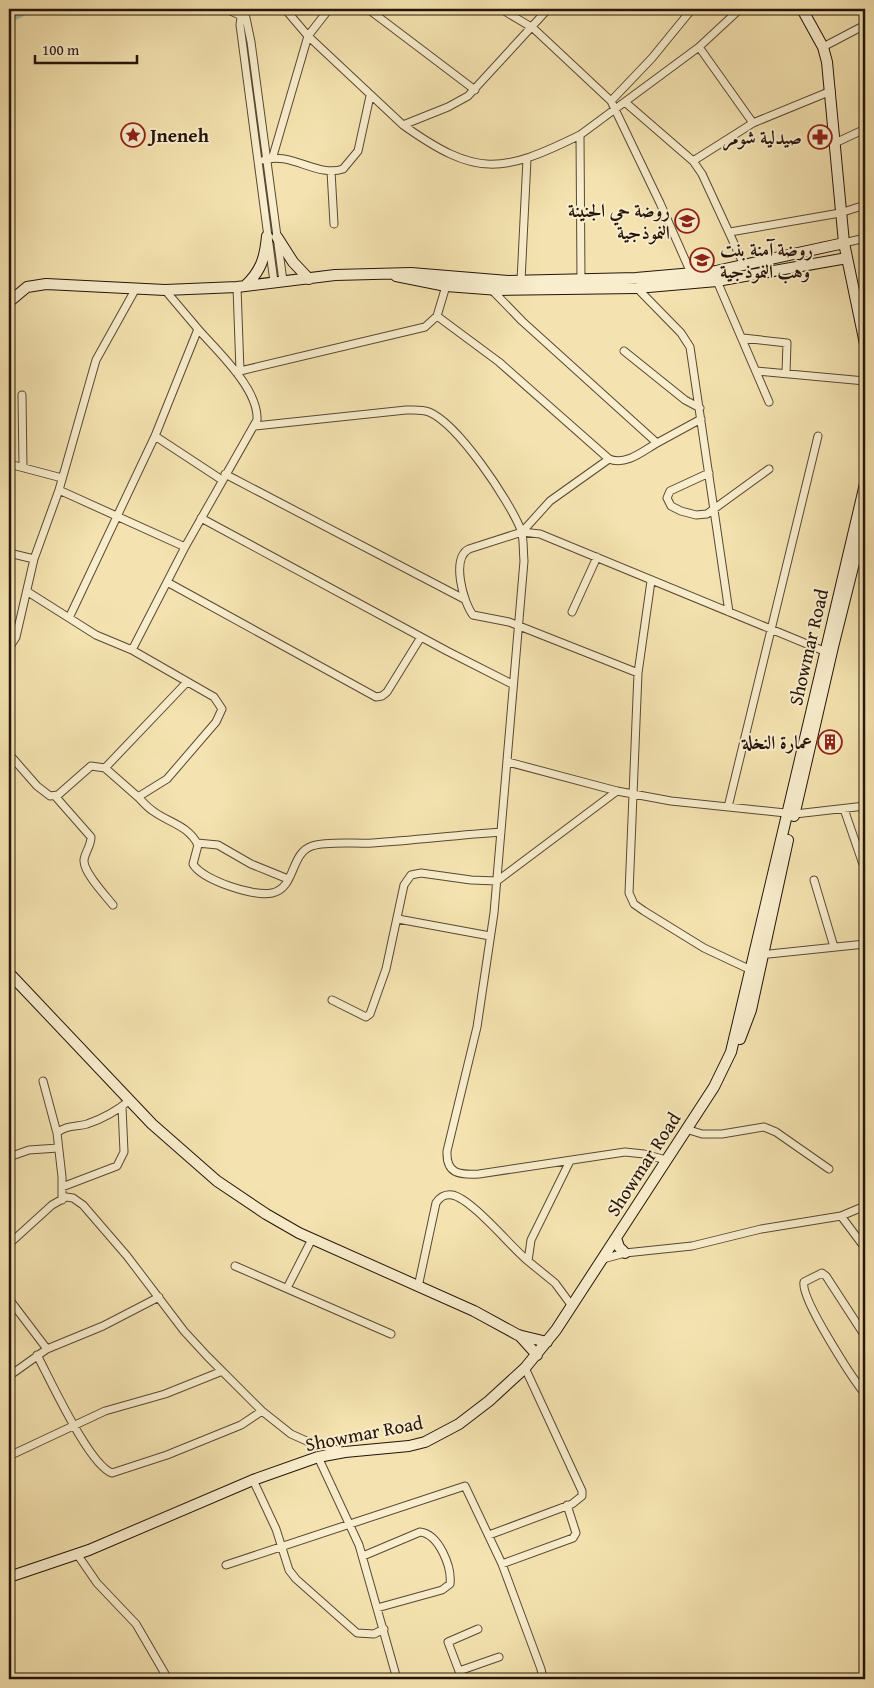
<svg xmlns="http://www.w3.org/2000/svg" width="874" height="1688" font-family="'Gentium Book Plus',Amiri,serif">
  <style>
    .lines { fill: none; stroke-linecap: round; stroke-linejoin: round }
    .river { stroke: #9cbeac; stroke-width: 12 }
    .street-casing { stroke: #594834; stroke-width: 9 }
    .secondary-casing { stroke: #25140b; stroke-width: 12 }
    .street { stroke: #f8edcc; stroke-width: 7 }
    .secondary { stroke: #f8edcc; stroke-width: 10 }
    .labels { text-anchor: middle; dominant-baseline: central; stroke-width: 4; stroke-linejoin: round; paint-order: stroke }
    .poi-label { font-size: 19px; font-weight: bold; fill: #25140b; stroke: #f8edcc; text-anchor: end }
    .street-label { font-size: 19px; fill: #25140b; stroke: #f8edcc }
  </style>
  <rect width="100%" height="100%" fill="#f4e3b0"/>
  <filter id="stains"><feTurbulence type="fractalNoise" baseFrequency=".004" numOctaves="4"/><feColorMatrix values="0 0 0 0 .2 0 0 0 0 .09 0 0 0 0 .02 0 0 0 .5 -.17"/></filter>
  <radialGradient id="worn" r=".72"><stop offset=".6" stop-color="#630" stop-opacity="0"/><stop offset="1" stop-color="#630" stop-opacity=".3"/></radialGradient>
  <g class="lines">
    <path class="river" d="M9,17L24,9"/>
    <g class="street-casing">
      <path id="street" d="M226,9L244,17
        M242,9L246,18L251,42L283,281
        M242,9L240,25L274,282
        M285,9L308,36L403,125L448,107L468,96L548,9
        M368,9L475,90
        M501,9L533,28L611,101L660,203L691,273
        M699,47L753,123
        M823,47L865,25
        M611,101L652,58L692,9
        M626,103L693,161
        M403,125C476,177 501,174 580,135L581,280
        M580,135L699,47L740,9
        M835,143L865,129
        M273,156L308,36L329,9
        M264,160C290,151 318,178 343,169L358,151L370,96
        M331,171L334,224
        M730,232L840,213L865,205
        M844,243L865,238
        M744,265L702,174L693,161L753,123L831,91
        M521,281L527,159
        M717,281L769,402
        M237,287L240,371
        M637,288L681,333L690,347L729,612
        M491,289L522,321L657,443L701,419
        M135,290L96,360L59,490L185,547L257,420C259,389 217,351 198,329
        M437,316L499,362L609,459C626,466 643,451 657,443
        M743,338L787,343L786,372
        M624,351L685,400L700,408
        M757,371L865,381
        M236,372L425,327L437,316L446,286
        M22,395L23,467
        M255,426L406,410C413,410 421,409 429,412C458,424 509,500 521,530C524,539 523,551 524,561L494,913L477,1027L447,1151C446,1174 459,1175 479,1174L625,1152L644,1154L666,1160
        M155,436L222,480
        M9,464L62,478
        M709,473L670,491L667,498L671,506L681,511L696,515L707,514L769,469
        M225,474L464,599
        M201,518L447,651L512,684
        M522,532L550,501L609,459
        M9,553L34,559
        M651,581L638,673L629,893L634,904L644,911L704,948L751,970
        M167,582L376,697L382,696L387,692L421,637
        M28,592L96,635L132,650L185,547
        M572,612L597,557
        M69,618L155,436L198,329L165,290
        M9,648L16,637L34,559L59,490
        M638,673L509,622L473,615C463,602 451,558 469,549L522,532L540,534L824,651
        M9,754L37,786L50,796L58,795L91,766L105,768L138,797L167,779L216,722L222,709L214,697L132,650
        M508,762L617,791L671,801L795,814L865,806
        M105,768L187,682
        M55,796L91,837C91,846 85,852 84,860C83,872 105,895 113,905
        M138,797C143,802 147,807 153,811C169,823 188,825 198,845L193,864C202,880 254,897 272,893C296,888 290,853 312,846C328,841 355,844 373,843C416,840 458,835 501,832
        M728,807L818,436
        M844,809L865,870
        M197,843L218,845L251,864L288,879
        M814,880L834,947
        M398,919L490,936
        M760,955L865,944
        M332,1000L366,1017L370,1014L386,969L404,885L411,875L421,873L471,880L497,881L617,791
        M43,1081L57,1133
        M686,1129L702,1134H722L764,1127L776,1132L829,1169
        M9,1157L29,1150L58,1148
        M570,1161L531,1240L528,1261L555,1283L572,1306
        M62,1187L117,1166L124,1152L122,1107
        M62,1200V1177L57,1133C66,1125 76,1127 87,1124C102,1119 118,1110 130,1100
        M841,1216L865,1206
        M9,1244L52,1205L66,1197L73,1198L83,1205L127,1256L184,1331L207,1356L262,1411L291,1434L311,1443L341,1451
        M603,1259L625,1253L692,1246L761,1229L841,1216L865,1248
        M235,1266L391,1334
        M418,1287L436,1203C440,1197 444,1194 452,1195C471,1198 511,1247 528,1261
        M287,1288L312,1239
        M9,1299L47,1349
        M865,1336L826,1276L822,1273L804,1282C800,1298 853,1379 865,1394
        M37,1355C50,1379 89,1465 112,1473L167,1455L241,1425L262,1411
        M9,1376L47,1349L103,1326L159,1297
        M9,1456L105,1411L165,1394L220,1372
        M318,1457L359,1545L397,1679
        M253,1480L276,1529L289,1570L296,1579L357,1633L374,1634L384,1629
        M489,1535L572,1504L582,1496V1491L525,1368
        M77,1554L97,1583L136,1624L168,1679
        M363,1556L420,1532C439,1534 452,1567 450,1584L442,1590L377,1608
        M502,1564L573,1538L576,1533L567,1505
        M226,1565L465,1486L502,1564L541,1669L543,1679
        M459,1671L499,1657
        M462,1679L448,1642L478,1629"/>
    </g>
    <g class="secondary-casing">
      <path id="secondary" d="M802,9L823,47L827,62L844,243L865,344
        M277,237L293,262L309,279
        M396,276L446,286L499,290L637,288L717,281L847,258
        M245,286C261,271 265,258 267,236
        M9,302L27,287L46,284L165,290L237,287L335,275L411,273L508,281L636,278L716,271L844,243
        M794,816L833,647L865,519
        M9,973L152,1124L217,1181L266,1214L299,1233L474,1311L518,1335L547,1342
        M740,1039L751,1010L788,840
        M616,1238L619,1247L625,1253
        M519,1335L537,1355
        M9,1577L89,1550L253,1480L318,1457L345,1452L409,1446L425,1442L459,1424L489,1401L525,1368L556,1330L714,1087L731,1052L865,484"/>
    </g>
    <use href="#street" class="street"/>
    <use href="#secondary" class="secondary"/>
  </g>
  <defs>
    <g id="sight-ring" transform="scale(1.25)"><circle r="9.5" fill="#f8edcc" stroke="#8f2418" stroke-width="1.5"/><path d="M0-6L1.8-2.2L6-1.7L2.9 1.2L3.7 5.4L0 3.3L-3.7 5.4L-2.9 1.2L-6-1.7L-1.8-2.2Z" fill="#8f2418"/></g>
    <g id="pharmacy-ring" transform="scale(1.25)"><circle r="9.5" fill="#f8edcc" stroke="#8f2418" stroke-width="1.5"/><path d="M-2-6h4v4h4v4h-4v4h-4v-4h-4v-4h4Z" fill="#8f2418"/></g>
    <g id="school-ring" transform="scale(1.25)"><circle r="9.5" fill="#f8edcc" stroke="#8f2418" stroke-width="1.5"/><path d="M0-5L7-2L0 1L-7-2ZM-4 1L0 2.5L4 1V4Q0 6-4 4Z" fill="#8f2418"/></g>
    <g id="building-ring" transform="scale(1.25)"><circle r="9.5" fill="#f8edcc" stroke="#8f2418" stroke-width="1.5"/><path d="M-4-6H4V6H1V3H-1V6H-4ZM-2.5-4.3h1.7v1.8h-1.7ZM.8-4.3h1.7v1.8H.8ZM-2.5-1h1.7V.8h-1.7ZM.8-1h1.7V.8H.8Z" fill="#8f2418"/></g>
  </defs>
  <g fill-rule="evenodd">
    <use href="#sight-ring" x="133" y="135"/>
    <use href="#pharmacy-ring" x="820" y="137"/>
    <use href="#school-ring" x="687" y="221"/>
    <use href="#school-ring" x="702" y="260"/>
    <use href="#building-ring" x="830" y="742"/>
  </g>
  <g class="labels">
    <g class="poi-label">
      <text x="150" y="135" text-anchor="start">Jneneh</text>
      <text x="802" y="137">صيدلية شومر</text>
      <text x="670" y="210">روضة حي الجنينة<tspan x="670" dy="22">النموذجية</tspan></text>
      <text x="720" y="249" text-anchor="start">روضة آمنة بنت<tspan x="720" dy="22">وهب النموذجية</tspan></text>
      <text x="812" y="742">عمارة النخلة</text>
    </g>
    <g class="street-label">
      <text transform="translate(808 647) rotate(-77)">Showmar Road</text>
      <text transform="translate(643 1164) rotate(-57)">Showmar Road</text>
      <text transform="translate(364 1433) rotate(-11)">Showmar Road</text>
    </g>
  </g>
  <rect width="874" height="1688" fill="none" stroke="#f4e3b0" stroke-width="30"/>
  <rect x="10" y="10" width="854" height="1668" fill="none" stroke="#25140b" stroke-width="2.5"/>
  <rect x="15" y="15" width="844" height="1658" fill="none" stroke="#25140b"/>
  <path d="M35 55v8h102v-8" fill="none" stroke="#25140b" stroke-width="2.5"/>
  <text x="42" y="55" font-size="15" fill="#25140b" stroke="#f8edcc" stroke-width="4" paint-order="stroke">100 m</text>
  <rect width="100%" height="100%" filter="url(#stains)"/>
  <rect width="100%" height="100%" fill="url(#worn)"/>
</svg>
